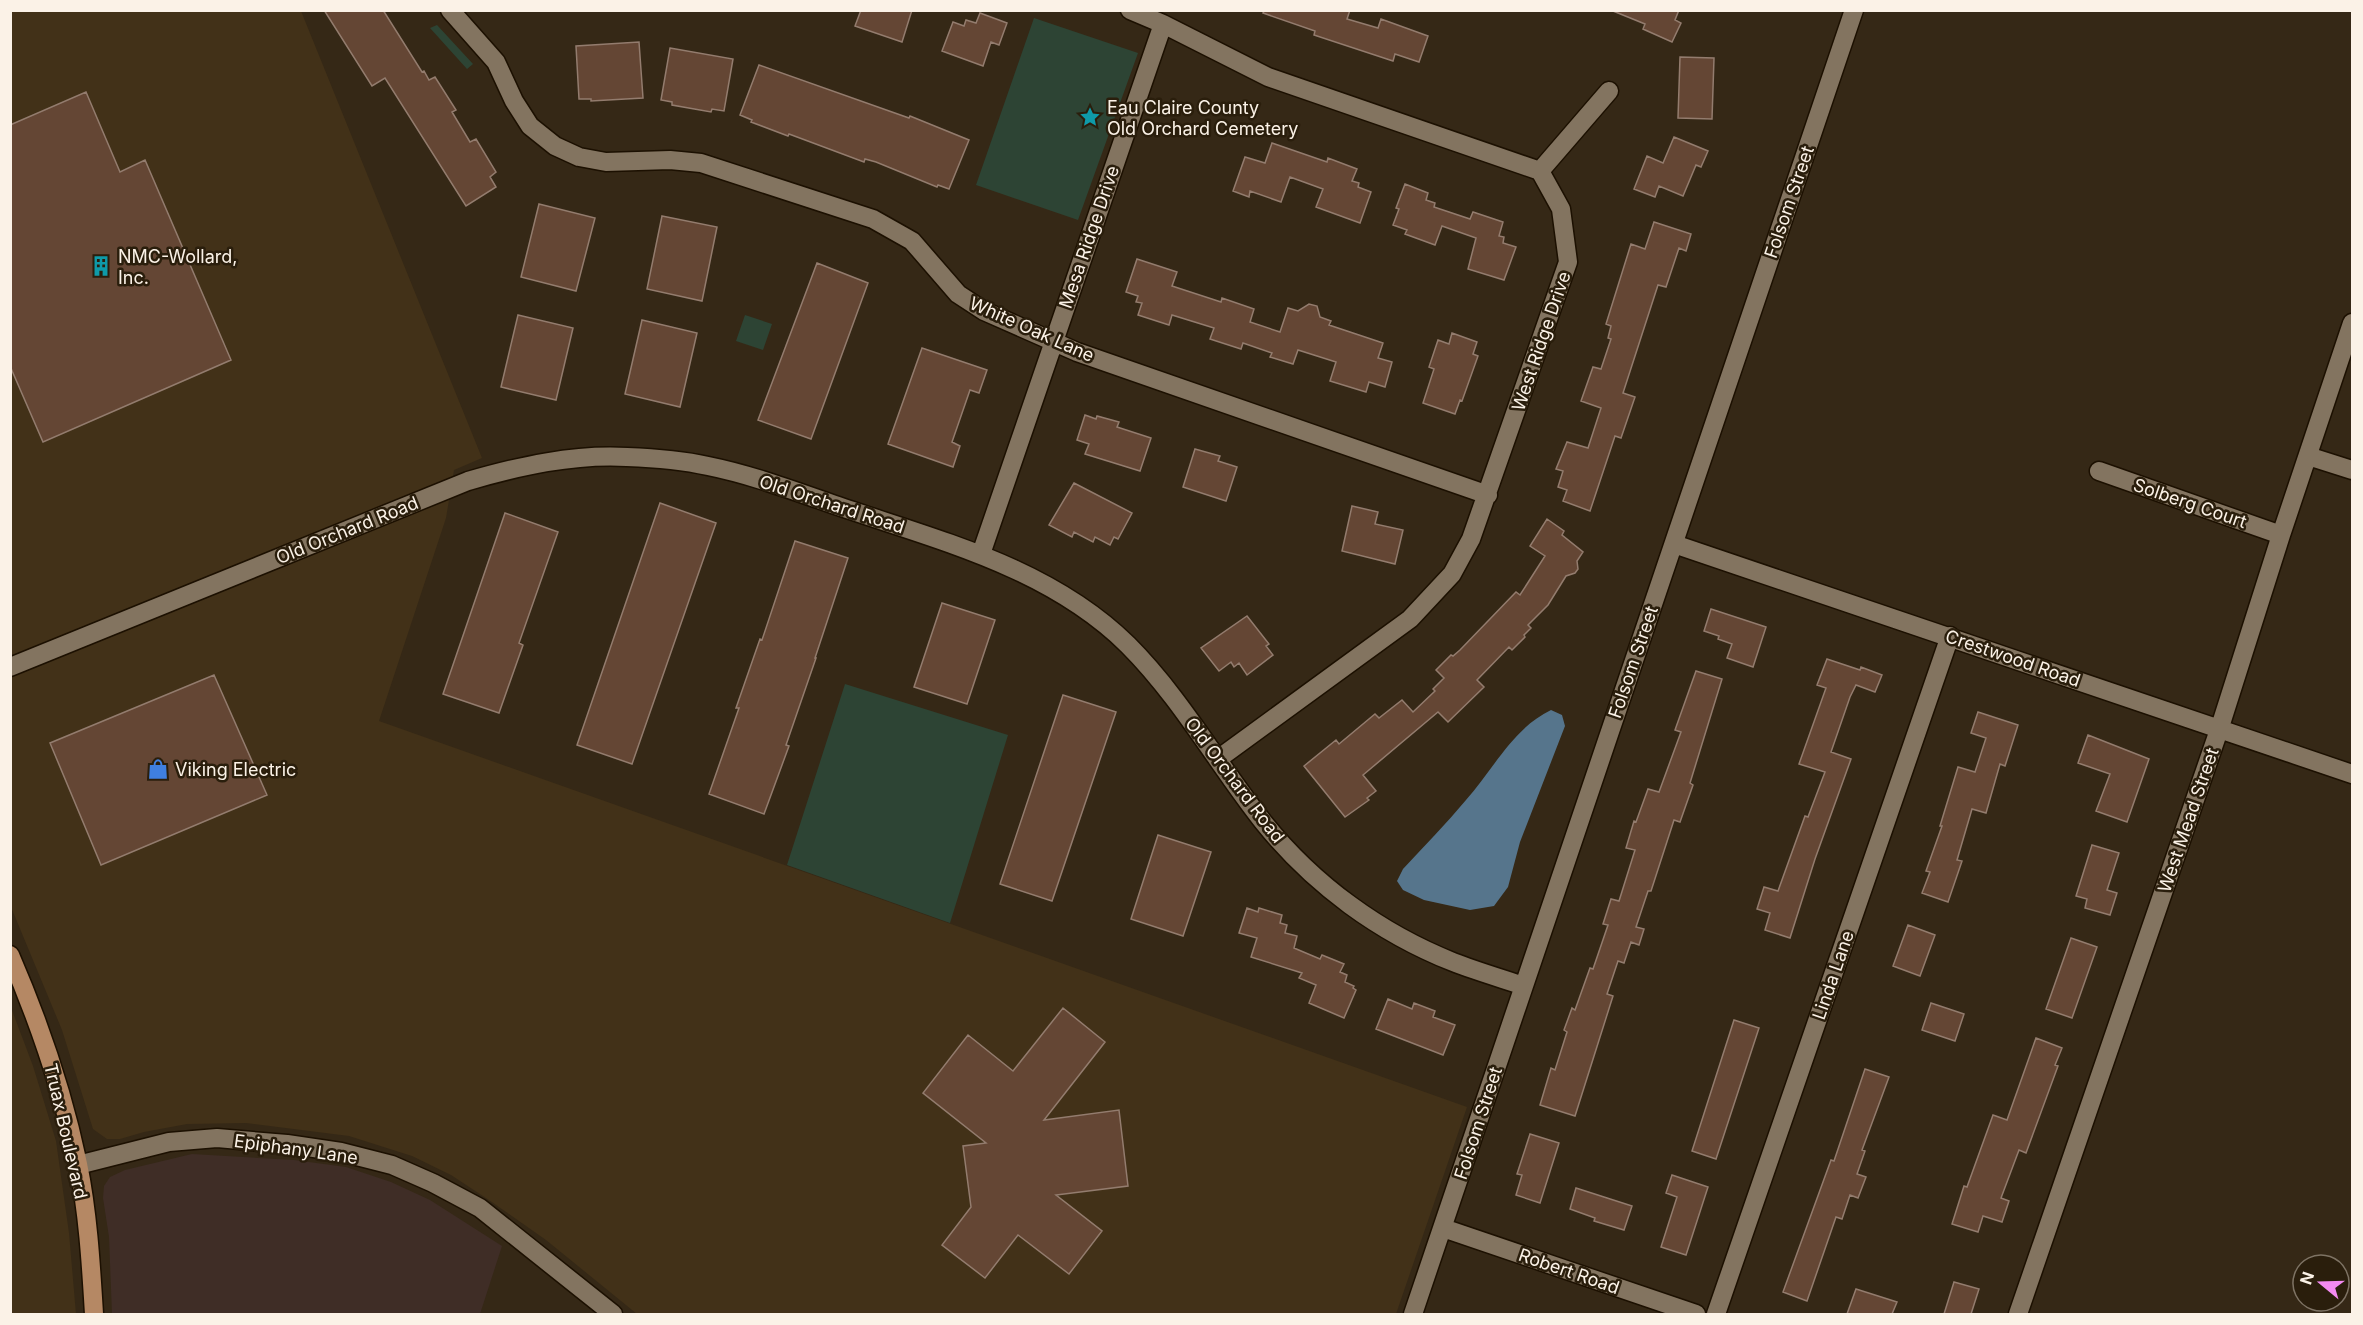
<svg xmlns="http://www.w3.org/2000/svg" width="2363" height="1325" font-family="Inter,sans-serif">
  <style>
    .commercial { fill: #3f2d26 }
    .built { fill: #423118 }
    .green { fill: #2d4434 }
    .water { fill: #56758c }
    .building { fill: #644634; stroke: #937c6e; stroke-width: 1.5 }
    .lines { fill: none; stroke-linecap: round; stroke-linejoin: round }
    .minor-casing { stroke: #1c1001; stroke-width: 21 }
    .major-casing { stroke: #1c1001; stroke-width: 21 }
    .minor { stroke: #837460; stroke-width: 18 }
    .major { stroke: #b58864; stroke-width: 18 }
    .labels { text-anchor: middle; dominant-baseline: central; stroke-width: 5; stroke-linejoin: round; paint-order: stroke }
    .poi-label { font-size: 18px; fill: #fbf2e7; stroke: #2a1e0c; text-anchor: start }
    .street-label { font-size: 18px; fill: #fbf2e7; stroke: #2a1e0c }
  </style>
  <rect width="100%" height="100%" fill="#352816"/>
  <path class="commercial" d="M192,1154L294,1160L346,1167L391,1182L430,1200L502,1246L480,1314H112L109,1237L103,1198L104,1186L110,1177L125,1170Z"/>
  <path class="built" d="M10,11H301L482,458L454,470L446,518L379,721L1467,1107L1396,1314H637L546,1240L489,1200L451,1175L412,1156L349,1136L246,1123L187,1124L144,1132L120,1139H107L93,1129L62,1030L11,907Z
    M10,1005L33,1066L56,1141L69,1233L76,1314H11Z"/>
  <path class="green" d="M1034,18L1138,53L1078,220L976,185Z
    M437,25L473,64L467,69L430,28Z
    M745,315L772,324L763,350L736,341Z
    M845,684L1008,735L950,923L787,865Z"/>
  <path class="water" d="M1551,710L1562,715L1565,726L1520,842L1508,887L1494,906L1470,910L1424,900L1403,890L1397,881L1403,869C1424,846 1446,824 1466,800C1493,770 1513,728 1551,710Z"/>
  <path class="building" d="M324,10H383L422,72L424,71L429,80L435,77L456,110L452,112L470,142L476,139L496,172L490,177L496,187L466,206L385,78L372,86Z
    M861,10H912L902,42L855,26Z
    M1264,10H1350L1347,19L1378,28L1381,19L1428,36L1419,62L1395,54L1393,61L1314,35L1315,31L1263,13Z
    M1679,10L1675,20L1681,23L1672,42L1643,29L1645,24L1613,11Z
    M980,13L1007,23L999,45L991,42L983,66L942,51L953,22L964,26L966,20L976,23Z
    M639,42L643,98L591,101V99H579L576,46Z
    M670,48L733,59L724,111L712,109L711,112L672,105V102L661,100Z
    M1680,57L1714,58L1712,119L1678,118Z
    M759,65L909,118L910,116L969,140L949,189L938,185L937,187L876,162L865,159L864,162L789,134L788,136L751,122L752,120L740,115Z
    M86,92L120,172L145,160L231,360L43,442L10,366V125Z
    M1674,137L1708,151L1701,167L1696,165L1683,196L1659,186L1655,197L1634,189L1647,156L1663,163Z
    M1272,143L1327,162L1328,158L1357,169L1352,181L1359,183L1358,187L1371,192L1360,223L1316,207L1323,189L1290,177L1281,202L1250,191L1249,197L1233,191L1245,157L1265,163Z
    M1405,184L1428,193L1426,200L1435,203L1434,207L1470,219L1473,212L1503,222L1499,236L1504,237L1503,243L1516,247L1504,280L1468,269L1476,238L1442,226L1435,245L1405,234L1407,230L1393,225L1399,209L1396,208Z
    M539,204L595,218L576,291L521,277Z
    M662,216L717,227L702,301L647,289Z
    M1654,222L1691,234L1686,251L1679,248L1666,287L1658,285L1623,393L1635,397L1621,438L1615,436L1590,511L1563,501L1567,490L1558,487L1563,471L1556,469L1567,442L1588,448L1601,408L1581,401L1593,367L1601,369L1611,339L1608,338L1611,326L1606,324L1631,244L1645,249Z
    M1137,259L1177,272L1172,286L1221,302L1222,298L1254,309L1250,322L1280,332L1288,308L1298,311L1309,304L1317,306L1320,317L1331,321L1329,325L1383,343L1378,358L1392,362L1385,387L1369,382L1366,392L1330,381L1336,362L1298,350L1293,364L1270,357L1272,353L1243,343L1241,349L1210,339L1214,328L1172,315L1169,325L1138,315L1142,303L1136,302L1138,296L1126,292Z
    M817,263L868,283L811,439L758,420Z
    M518,315L573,328L556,400L501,387Z
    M642,320L697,333L680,407L625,394Z
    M1452,333L1477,342L1473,354L1478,356L1462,401L1460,400L1455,414L1423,403L1434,369L1429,367L1438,340L1449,344Z
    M922,348L987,370L979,393L970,390L952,442L960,446L953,467L888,444Z
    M1085,415L1096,419L1097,416L1119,422L1117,427L1151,438L1140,471L1085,454L1089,444L1077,440Z
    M1195,449L1220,456L1218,461L1237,467L1226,501L1183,487Z
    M1074,483L1132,513L1118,539L1114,537L1110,545L1095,537L1093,542L1074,532L1072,537L1049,525Z
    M660,503L716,523L632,764L577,745Z
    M1352,506L1378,512L1375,524L1403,530L1395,564L1342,551Z
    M505,513L558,532L519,643L523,645L499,713L443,694Z
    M1547,519L1564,531L1562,535L1583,552L1577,561L1578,569L1575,573L1566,576L1548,605L1528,625L1531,628L1524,635L1525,637L1512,650L1509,647L1477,680L1484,687L1448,722L1438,712L1363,775L1376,791L1367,798L1369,800L1345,817L1304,766L1336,740L1339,744L1375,714L1379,718L1402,700L1413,712L1435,691L1433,689L1444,678L1436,670L1451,655L1453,656L1460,650L1516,592L1520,595L1545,556L1530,546Z
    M795,541L848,558L815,658H816L786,745L789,746L764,814L709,794L739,708H736L760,639L762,640Z
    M942,603L995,620L967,704L914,687Z
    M1711,609L1766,627L1753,667L1727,658L1732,644L1718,639L1719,636L1704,631Z
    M1247,616L1269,644L1266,646L1273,655L1247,675L1239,663L1234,667L1231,662L1219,671L1201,648Z
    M1827,659L1860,670L1861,667L1882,675L1875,692L1856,685L1850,697L1831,752L1851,759L1815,859L1790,938L1765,930L1770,913L1757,909L1764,887L1778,891L1805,816L1808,817L1825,772L1799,764L1826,688L1817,685Z
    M1696,671L1722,679L1690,783L1693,785L1680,822L1674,820L1651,891H1648L1636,927L1644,929L1639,945L1631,942L1624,963L1618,961L1607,994L1613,996L1575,1116L1540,1105L1551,1068L1555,1070L1567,1032L1564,1030L1572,1008L1575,1010L1590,968L1593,969L1608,925L1603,924L1611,899L1619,901L1635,850L1626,848L1634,821L1636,822L1648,789L1659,792L1681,732L1675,730Z
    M214,675L267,795L101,865L50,743Z
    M1063,695L1116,712L1052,901L1000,884Z
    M1978,712L2018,725L2005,766L2000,764L1986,813L1972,809L1957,860L1962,861L1948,902L1922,893L1930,872L1926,871L1942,826H1940L1958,767L1975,772L1986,738L1971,733Z
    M2088,735L2149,759L2127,822L2096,811L2110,774L2078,763Z
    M1158,835L1211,852L1183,936L1131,919Z
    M2092,845L2119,853L2107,890L2117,893L2110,915L2085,908L2087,899L2076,896Z
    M1247,908L1258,912L1259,908L1282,915L1280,923L1287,925L1285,933L1297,936L1294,948L1320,959L1322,955L1344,964L1340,972L1347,975L1345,982L1354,986L1353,988L1356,990L1344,1018L1309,1003L1316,985L1299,978L1302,973L1251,957L1257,938L1239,933Z
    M1908,925L1935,935L1920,976L1893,966Z
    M2071,938L2097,947L2072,1018L2046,1009Z
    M1388,999L1412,1009L1414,1003L1435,1011L1433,1017L1455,1025L1443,1055L1376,1029Z
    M1931,1003L1964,1014L1955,1041L1922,1030Z
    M1063,1008L1105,1042L1044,1120L1119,1110L1128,1186L1056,1195L1102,1231L1069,1274L1018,1235L985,1278L942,1245L971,1207L963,1146L986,1143L923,1093L968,1035L1013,1071Z
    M1734,1020L1759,1028L1716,1159L1692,1151Z
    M2036,1038L2062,1048L2055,1065L2058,1066L2026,1153L2019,1150L2001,1198L2009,1201L2002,1222L1983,1216L1978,1232L1952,1224L1964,1186L1967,1187L1993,1115L2007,1120Z
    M1865,1069L1889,1077L1862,1150L1865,1151L1857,1174L1866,1177L1858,1198L1850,1195L1842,1219L1836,1217L1807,1301L1783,1292L1831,1160L1834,1161Z
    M1530,1134L1559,1143L1540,1203L1516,1195L1522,1175L1517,1174Z
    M1672,1175L1708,1187L1686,1255L1661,1247L1677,1197L1666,1193Z
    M1576,1188L1632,1206L1624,1230L1594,1221L1595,1218L1570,1209Z
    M1954,1282L1979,1289L1971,1314H1944Z
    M1856,1289L1897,1302L1892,1314H1847Z"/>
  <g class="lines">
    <g class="minor-casing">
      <path id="minor" d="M450,10L496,62L514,101L530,126L555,146L579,157L606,162L670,160L701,163L873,219L912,241L958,294L984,311L1077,352L1488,495
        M1130,10L1163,24L1268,77L1540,171L1561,209L1568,262L1471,539L1452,574L1410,619L1218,759
        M1540,171L1609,91
        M2308,456L2352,470
        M2099,471L2281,535
        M1674,544L2352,774
        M981,554L1163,24
        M10,667L468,481C520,466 573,454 627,457C654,458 681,460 708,466C758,476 807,496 856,512C952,544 1054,572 1128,645C1181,698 1218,765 1264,823C1314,885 1380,933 1453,962C1476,971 1500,978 1524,986
        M78,1165L169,1142L217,1138L287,1144L341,1152L392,1165L433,1183L480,1208L613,1314
        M1443,1228L1696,1314
        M1413,1314L1854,10
        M1716,1314L1950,636
        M2018,1314L2220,727L2281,535L2352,323"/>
    </g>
    <g class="major-casing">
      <path id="major" d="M10,955C39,1022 63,1092 78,1164C88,1213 91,1265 94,1314"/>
    </g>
    <use href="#minor" class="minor"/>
    <use href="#major" class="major"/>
  </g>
  <defs>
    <g id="sight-bare" transform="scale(1.62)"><path d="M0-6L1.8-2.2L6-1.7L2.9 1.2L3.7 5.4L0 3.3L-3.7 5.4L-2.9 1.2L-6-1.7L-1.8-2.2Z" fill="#0f9aa8" stroke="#2a1e0c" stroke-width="2.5" paint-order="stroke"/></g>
    <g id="building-bare" transform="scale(1.62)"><path d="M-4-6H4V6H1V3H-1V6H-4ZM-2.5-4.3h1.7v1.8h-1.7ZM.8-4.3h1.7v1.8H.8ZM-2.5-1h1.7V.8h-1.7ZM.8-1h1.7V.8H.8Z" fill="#0f9aa8" stroke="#2a1e0c" stroke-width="2.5" paint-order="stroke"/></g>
    <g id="shop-bare" transform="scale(1.62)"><path d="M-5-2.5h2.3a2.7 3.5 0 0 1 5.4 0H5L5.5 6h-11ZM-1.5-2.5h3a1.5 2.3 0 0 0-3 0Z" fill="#3f7fe0" stroke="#2a1e0c" stroke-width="2.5" paint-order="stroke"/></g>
  </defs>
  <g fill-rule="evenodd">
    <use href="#sight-bare" x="1090" y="117"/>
    <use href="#building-bare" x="101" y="266"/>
    <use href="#shop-bare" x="158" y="769"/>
  </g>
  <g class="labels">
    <g class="poi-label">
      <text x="1107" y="107">Eau Claire County<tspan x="1107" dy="21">Old Orchard Cemetery</tspan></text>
      <text x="118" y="256">NMC-Wollard,<tspan x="118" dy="21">Inc.</tspan></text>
      <text x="175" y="769">Viking Electric</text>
    </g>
    <g class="street-label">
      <text transform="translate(1789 202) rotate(-71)">Folsom Street</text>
      <text transform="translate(1089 237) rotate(-71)">Mesa Ridge Drive</text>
      <text transform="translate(1032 329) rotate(24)">White Oak Lane</text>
      <text transform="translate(1541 341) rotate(-71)">West Ridge Drive</text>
      <text transform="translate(2190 503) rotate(19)">Solberg Court</text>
      <text transform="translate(832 504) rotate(18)">Old Orchard Road</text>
      <text transform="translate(347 530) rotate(-22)">Old Orchard Road</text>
      <text transform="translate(2013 658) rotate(19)">Crestwood Road</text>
      <text transform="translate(1633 662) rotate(-71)">Folsom Street</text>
      <text transform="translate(1235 780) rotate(53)">Old Orchard Road</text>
      <text transform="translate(2188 820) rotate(-71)">West Mead Street</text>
      <text transform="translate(1833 975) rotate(-71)">Linda Lane</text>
      <text transform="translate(1478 1123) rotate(-72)">Folsom Street</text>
      <text transform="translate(66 1131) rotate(77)">Truax Boulevard</text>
      <text transform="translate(296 1149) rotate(8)">Epiphany Lane</text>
      <text transform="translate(1569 1271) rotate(19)">Robert Road</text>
    </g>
  </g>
  <rect width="2363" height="1325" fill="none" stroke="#fbf2e7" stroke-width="24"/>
  <g transform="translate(2321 1283) rotate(289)"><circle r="28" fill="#2a1e0c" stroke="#7e7364" stroke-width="1.5"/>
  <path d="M0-4.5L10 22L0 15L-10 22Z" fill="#f38af1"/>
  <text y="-9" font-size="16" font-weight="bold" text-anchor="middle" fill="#fbf2e7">N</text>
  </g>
</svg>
